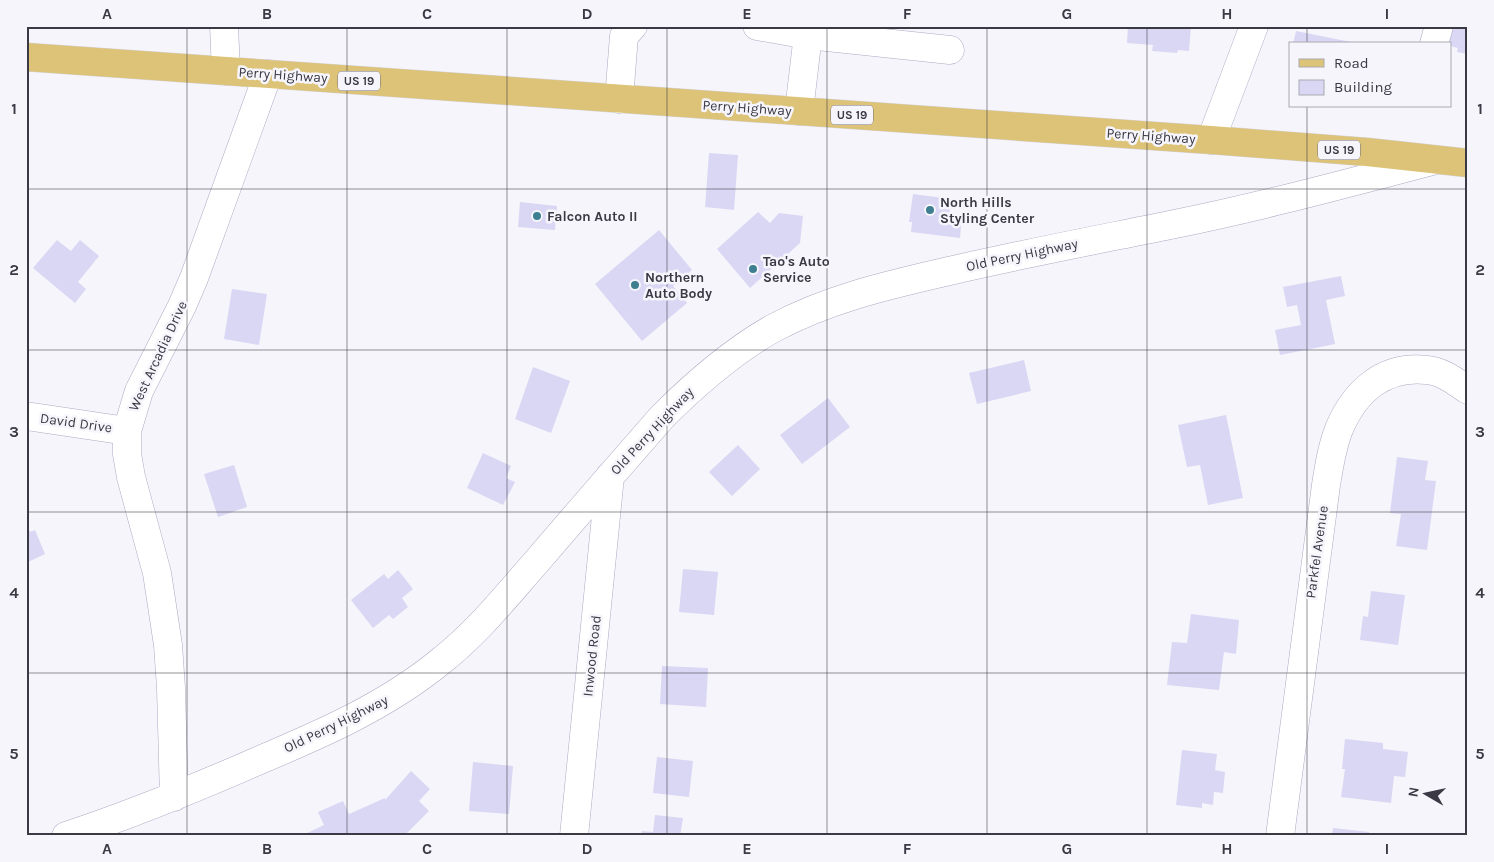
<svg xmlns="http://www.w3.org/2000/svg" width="1494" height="862" font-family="Karla,sans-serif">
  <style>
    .building { fill: #d9d7f3 }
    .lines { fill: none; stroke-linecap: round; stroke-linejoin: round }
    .minor-casing { stroke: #acaac4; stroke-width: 29 }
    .major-casing { stroke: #d4d3d6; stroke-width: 29 }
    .minor { stroke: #fff; stroke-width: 28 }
    .major { stroke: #ddc377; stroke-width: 28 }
    .grid { fill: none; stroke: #3a3944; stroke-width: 1; stroke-opacity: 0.55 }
    .poi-dot { fill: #3d7f91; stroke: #f6f5fb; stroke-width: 2 }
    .labels { text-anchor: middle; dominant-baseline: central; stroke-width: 5; stroke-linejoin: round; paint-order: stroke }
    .shield { fill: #f6f5fb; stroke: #72717b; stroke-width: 1 }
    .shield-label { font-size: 12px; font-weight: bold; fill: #3a3944 }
    .street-label { font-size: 14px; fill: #3a3944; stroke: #f6f5fb }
    .poi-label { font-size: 14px; font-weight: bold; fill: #3a3944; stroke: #f6f5fb; text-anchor: start }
    .neatline { fill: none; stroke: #3a3944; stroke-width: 2 }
    .grid-label { font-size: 16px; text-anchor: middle; font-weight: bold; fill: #3a3944 }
  </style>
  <rect width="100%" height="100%" fill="#f6f5fb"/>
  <path class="building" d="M1128,26H1191L1189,51L1178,50L1177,53L1152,51L1153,45L1127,43Z
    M1443,26H1468V54L1457,52L1458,48L1450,46V44H1441Z
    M1296,31L1351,42V44H1293Z
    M709,153L738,155L734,210L705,207Z
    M913,194L951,199L948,224L961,225L960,238L911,232L912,222H909Z
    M520,202L557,206L555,230L518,227Z
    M758,212L770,223L779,213L803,216L800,243L750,288L717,249Z
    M659,230L692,270L673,286L687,303L642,341L595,284Z
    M57,240L71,251L80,240L99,256L78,282L86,289L75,303L33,268Z
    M1341,276L1345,296L1326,300L1335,344L1280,355L1275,330L1301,325L1297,305L1287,307L1283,287Z
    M232,289L267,294L259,345L224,339Z
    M1024,360L1031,391L977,404L969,373Z
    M533,367L570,381L551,433L515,419Z
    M828,398L850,427L802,464L780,435Z
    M1226,415L1243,498L1208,505L1200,465L1187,467L1178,425Z
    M738,445L760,469L732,496L709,472Z
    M483,453L511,466L506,478L515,482L503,505L467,488Z
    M1397,457L1428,461L1425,480L1436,481L1427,550L1396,546L1401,514L1390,513Z
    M234,465L247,507L218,517L204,474Z
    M26,523L30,532L35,530L45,554L26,563Z
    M683,569L718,572L714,615L679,612Z
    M398,570L413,589L402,598L408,607L393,619L389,615L373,628L351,600L384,574L388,579Z
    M1371,591L1405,595L1398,645L1360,640L1363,616L1368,617Z
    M1191,614L1239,620L1236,654L1224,652L1219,690L1167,685L1172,642L1187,643Z
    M662,666L708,668L706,707L660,704Z
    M1345,739L1383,743V749L1408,752L1405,777L1394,776L1391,803L1341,797L1345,769H1342Z
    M1182,750L1217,754L1215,770L1225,772L1223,793L1214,792L1213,805L1202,803V808L1176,805Z
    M657,757L693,761L689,797L653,793Z
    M473,762L513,766L509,814L469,811Z
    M411,771L430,789L419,801L429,811L404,836H301L324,825L318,812L343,801L349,814L385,798V800Z
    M655,815L683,818L680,836H641L642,831L653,832Z
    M1333,828L1369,832V836H1332Z"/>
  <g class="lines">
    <g class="minor-casing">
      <path id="minor" d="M224,26L226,71
        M757,26L808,35L950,50
        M1434,44L1439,26
        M619,99L624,36L633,26
        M799,111L809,26
        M1211,140L1254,26
        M26,416L127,431
        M174,797L171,688L168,645L157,573L131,477L127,454V431L139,391L182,306L194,278L268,74
        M66,836C130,815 191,790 253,763C319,735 385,707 441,661C478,632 507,595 538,560C579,512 620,465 662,417C695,384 730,353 772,329C827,299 888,285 949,271C1022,254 1096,240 1170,225C1260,207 1348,183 1436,160
        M574,836L610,476
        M1280,836L1326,485C1329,466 1332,447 1339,429C1355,391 1384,365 1427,370C1442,371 1456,382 1468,390"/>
    </g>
    <g class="major-casing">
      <path id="major" d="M26,57L1211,140L1367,152L1468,163"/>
    </g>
    <use href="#minor" class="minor"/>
    <use href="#major" class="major"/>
  </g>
  <path class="grid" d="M187,26V836M347,26V836M507,26V836M667,26V836M827,26V836M987,26V836M1147,26V836M1307,26V44M1307,106V836M26,189H1468M26,350H1468M26,512H1468M26,673H1468"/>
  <g class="poi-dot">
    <circle cx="930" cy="210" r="5"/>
    <circle cx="537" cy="216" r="5"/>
    <circle cx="753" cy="269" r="5"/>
    <circle cx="635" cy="285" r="5"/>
  </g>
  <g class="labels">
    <g class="shield">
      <rect x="338" y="71.5" width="42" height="19" rx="4"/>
      <rect x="831" y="105.5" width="42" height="19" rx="4"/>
      <rect x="1318" y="140.5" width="42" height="19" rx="4"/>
    </g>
    <g class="shield-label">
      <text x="359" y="81">US 19</text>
      <text x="852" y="115">US 19</text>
      <text x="1339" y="150">US 19</text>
    </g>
    <g class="street-label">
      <text transform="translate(283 75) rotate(4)">Perry Highway</text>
      <text transform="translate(747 108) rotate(4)">Perry Highway</text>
      <text transform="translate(1151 136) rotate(4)">Perry Highway</text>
      <text transform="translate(1022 255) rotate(-12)">Old Perry Highway</text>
      <text transform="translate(158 356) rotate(-65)">West Arcadia Drive</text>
      <text transform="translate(76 423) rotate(8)">David Drive</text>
      <text transform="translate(652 431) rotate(-47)">Old Perry Highway</text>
      <text transform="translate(1317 552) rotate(-82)">Parkfel Avenue</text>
      <text transform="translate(592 656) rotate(-84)">Inwood Road</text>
      <text transform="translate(336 724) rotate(-26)">Old Perry Highway</text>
    </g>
    <g class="poi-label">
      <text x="940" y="202">North Hills<tspan x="940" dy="16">Styling Center</tspan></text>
      <text x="547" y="216">Falcon Auto II</text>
      <text x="763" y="261">Tao's Auto<tspan x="763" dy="16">Service</tspan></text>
      <text x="645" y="277">Northern<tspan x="645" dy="16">Auto Body</tspan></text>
    </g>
  </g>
  <rect width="1494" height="862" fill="none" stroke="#f6f5fb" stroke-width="55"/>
  <rect x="1289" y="42" width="162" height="65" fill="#f6f5fb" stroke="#abaab2"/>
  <rect x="1299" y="59" width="25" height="8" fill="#ddc377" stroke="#abaab2"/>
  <text x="1334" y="68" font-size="15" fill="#3a3944">Road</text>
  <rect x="1299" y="80" width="25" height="15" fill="#d9d7f3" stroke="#abaab2"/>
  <text x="1334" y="92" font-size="15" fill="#3a3944">Building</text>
  <g transform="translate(1426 794) rotate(279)" stroke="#f6f5fb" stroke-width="4" paint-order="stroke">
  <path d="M0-4L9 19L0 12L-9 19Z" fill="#3a3944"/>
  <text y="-8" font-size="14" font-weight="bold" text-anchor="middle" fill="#3a3944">N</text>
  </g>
  <rect x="28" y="28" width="1438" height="806" class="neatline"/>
  <g class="grid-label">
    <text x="107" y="19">A</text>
    <text x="267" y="19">B</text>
    <text x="427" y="19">C</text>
    <text x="587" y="19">D</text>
    <text x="747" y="19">E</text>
    <text x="907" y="19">F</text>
    <text x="1067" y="19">G</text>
    <text x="1227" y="19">H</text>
    <text x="1387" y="19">I</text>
    <text x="14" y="114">1</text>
    <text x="1480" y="114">1</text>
    <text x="14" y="275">2</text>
    <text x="1480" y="275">2</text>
    <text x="14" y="437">3</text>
    <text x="1480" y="437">3</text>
    <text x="14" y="598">4</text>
    <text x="1480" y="598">4</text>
    <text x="14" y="759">5</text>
    <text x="1480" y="759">5</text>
    <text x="107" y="854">A</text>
    <text x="267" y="854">B</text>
    <text x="427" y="854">C</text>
    <text x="587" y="854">D</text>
    <text x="747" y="854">E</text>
    <text x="907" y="854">F</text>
    <text x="1067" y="854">G</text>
    <text x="1227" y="854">H</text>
    <text x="1387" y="854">I</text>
  </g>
</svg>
